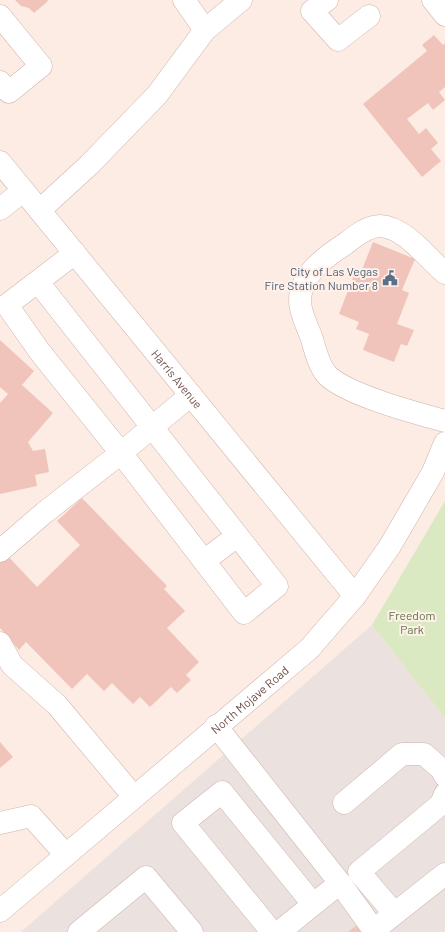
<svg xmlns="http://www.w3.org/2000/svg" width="445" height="932" font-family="Barlow,sans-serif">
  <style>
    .industrial { fill: #ebe1de }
    .green { fill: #dae9c2 }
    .building { fill: #f0c4bb }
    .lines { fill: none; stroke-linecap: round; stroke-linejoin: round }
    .minor-casing { stroke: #cfb4ad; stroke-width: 23 }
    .minor { stroke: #fff; stroke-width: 22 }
    .labels { text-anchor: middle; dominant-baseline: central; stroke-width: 4; stroke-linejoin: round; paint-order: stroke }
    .service-label { font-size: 12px; fill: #4e5e75; stroke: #fff1e9; text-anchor: end }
    .street-label { font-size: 12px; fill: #734f4a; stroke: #fff1e9 }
    .park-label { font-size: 12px; fill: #5a733f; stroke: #fff1e9 }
  </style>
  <rect width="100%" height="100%" fill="#fcece3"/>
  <path class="industrial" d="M372,625L445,718V932H21Z"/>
  <path class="green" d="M445,501V718L372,625Z"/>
  <path class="building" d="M15,0H48L47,2L34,13L29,8L21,6Z
    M434,35L443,45L445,43V87L439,92L445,100L433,110L428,103L407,119L419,134L426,128L438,143L431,149L441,161L422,177L363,104L427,51L422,45Z
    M373,242L415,259L402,290L409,293L397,324L414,330L407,346L401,344L394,362L363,350L369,334L356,329L359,322L339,314L354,275L359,277Z
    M0,340L34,371L22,385L53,413L28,442L33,451L45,449L49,472L35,475L37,486L0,494V403L8,394L0,387Z
    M82,498L167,586L164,589L185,611L167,628L199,662L186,675L191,680L177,693L171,687L150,707L140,697L133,704L112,683L104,691L87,674L72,689L26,642L19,650L0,628V556L4,552L37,587L80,545L57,521Z
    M0,742L13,757L0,768Z
    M357,925L363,932H348Z"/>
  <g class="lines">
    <g class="minor-casing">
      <g id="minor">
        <path d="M184,0L205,30"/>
        <path d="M327,0L312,11L338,40L369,16"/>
        <path d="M433,0L445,15"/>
        <path d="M0,16L41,66L9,92L0,82"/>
        <path id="s1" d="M0,162L355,596"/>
        <path d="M0,209L23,191"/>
        <path d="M40,210L89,165L157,95L205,30L241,0"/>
        <path d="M75,253L7,305L40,352L121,453L191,395"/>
        <path d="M445,273C427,258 405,227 380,226C367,226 354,237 345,244C325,257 300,275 300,301C300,313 308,328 312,339C315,350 319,366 327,375C347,395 416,413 445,421"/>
        <path d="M0,551L44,513L121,453L244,613L277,586L38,282"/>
        <path d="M204,561L237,536"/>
        <path d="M0,643L12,665L57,705L134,797"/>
        <path d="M216,726L340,883L279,932"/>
        <path d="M344,803L402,754H424L441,769L445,776"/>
        <path d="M0,823L31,816L66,855"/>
        <path d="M340,883L375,932"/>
        <path id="s2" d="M0,911L309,649L355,596L390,546L433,472L445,443"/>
        <path d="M394,913L359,872L441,804L445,794"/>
        <path d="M374,930L445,874"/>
        <path d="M79,932L146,877L192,932"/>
        <path d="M272,932L183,823L222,792L313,904"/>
      </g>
    </g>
    <use href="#minor" class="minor"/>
  </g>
  <defs>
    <g id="civic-bare" transform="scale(1.2)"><path d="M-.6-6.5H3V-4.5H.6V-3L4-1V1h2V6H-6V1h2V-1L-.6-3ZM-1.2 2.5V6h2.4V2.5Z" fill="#5c6f8a" stroke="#fff1e9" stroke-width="2.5" paint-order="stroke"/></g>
  </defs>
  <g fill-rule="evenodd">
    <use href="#civic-bare" x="390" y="278"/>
  </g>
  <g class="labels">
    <g class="service-label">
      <text x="378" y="271">City of Las Vegas<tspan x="378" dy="14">Fire Station Number 8</tspan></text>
    </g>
    <g class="street-label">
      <text stroke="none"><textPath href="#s1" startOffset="280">Harris Avenue</textPath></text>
      <text stroke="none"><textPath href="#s2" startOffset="327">North Mojave Road</textPath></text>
    </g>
    <g class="park-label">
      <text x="412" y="615">Freedom<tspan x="412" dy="14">Park</tspan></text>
    </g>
  </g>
</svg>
